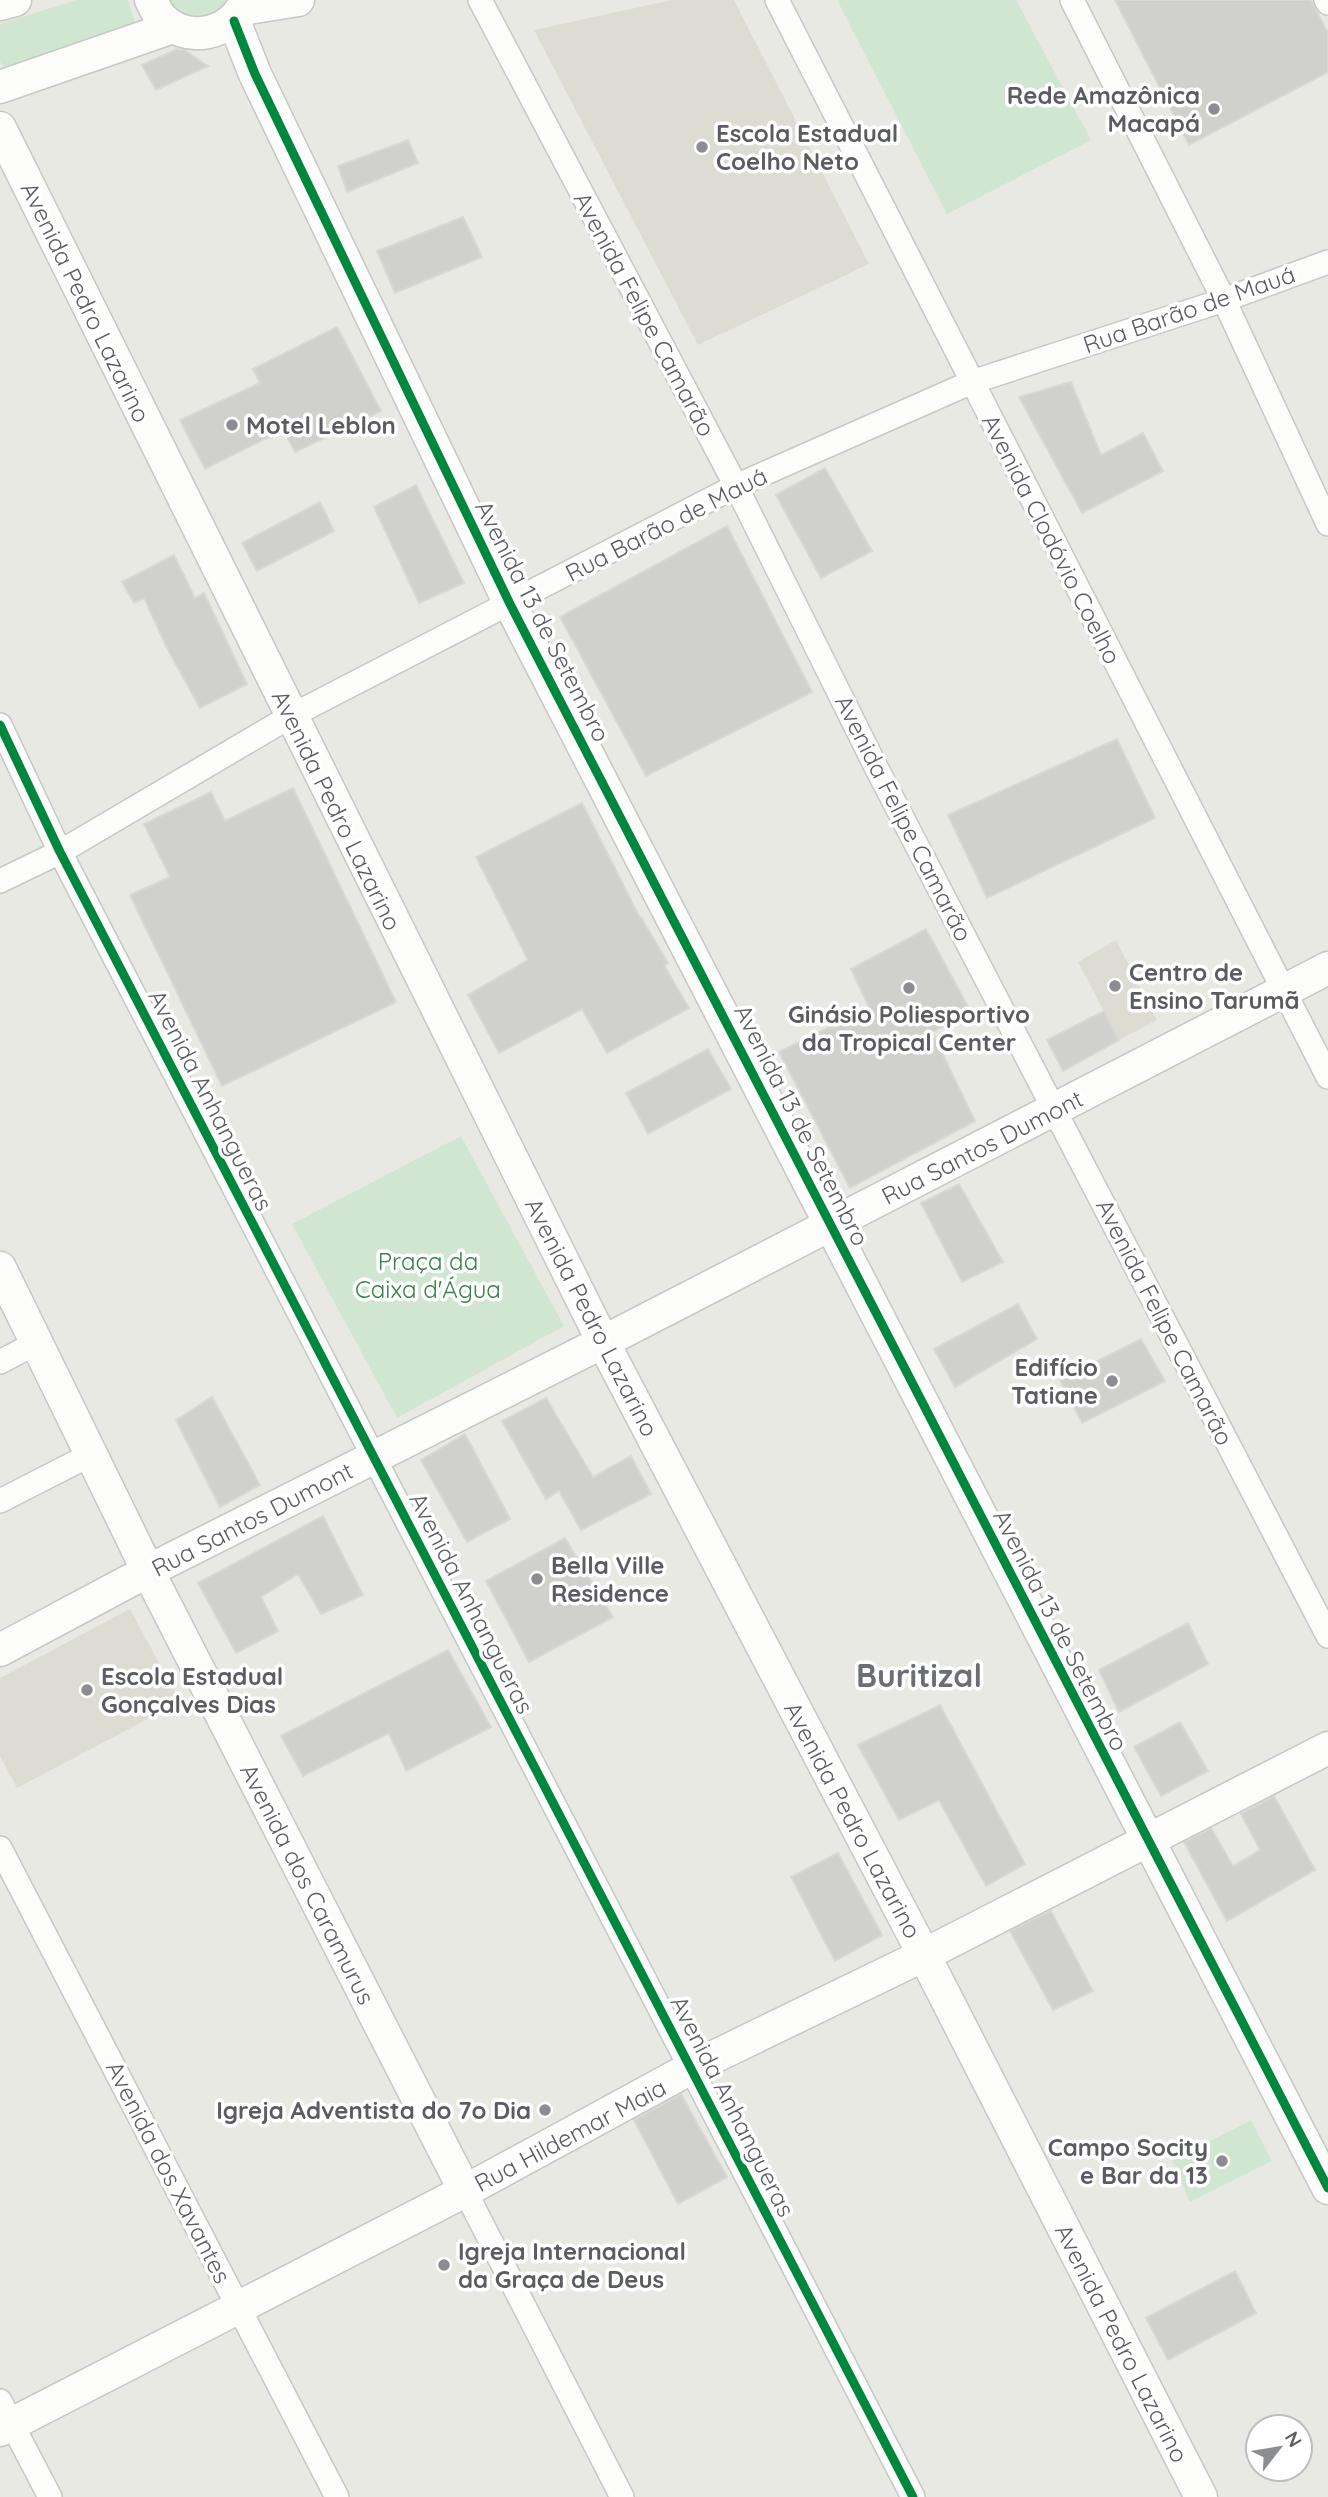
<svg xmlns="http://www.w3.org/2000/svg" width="1328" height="2497" font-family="Quicksand,sans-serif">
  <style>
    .education { fill: #dddcd3 }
    .green { fill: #d1e6d1 }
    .building { fill: #d0d0cd; stroke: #d8d8d4; stroke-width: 2 }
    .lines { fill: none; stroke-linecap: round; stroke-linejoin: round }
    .street-casing { stroke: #c7c7c6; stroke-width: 26 }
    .secondary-casing { stroke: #c6c7c6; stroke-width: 35 }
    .street { stroke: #fcfcfb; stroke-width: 23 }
    .secondary { stroke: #fcfcfb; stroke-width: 32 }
    .cycleway-casing { stroke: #fff; stroke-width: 13 }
    .cycleway { stroke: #00873e; stroke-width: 9 }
    .poi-dot { fill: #8c8d90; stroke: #fff; stroke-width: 2.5 }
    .labels { text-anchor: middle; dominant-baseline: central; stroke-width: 7; stroke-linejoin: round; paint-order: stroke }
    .poi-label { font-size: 24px; font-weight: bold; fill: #5a5c62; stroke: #fff; text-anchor: start }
    .street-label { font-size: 24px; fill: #5a5c62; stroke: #fff }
    .park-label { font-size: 24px; fill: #368444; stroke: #fff }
    .district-label { font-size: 32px; font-weight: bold; fill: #6b6e74; stroke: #fff }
  </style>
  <rect width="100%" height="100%" fill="#e9e9e4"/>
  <path class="education" d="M672,0H734L869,264L698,345L534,30Z
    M1116,940L1157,1020L1119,1040L1078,962Z
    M130,1609L180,1702L17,1788L0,1756V1678Z"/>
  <path class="green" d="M76,0H128L136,26L4,67L0,62V24Z
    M166,0H232L230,4L200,21L177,14Z
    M837,0H1016L1091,140L947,214Z
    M461,1136L564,1326L397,1418L292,1224Z
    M1251,2120L1272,2161L1190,2202L1172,2161Z"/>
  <path class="building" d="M1115,0H1311L1328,33V72L1189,145Z
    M177,49L184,50L208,66L156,90L142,65Z
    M408,140L418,163L347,192L338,166Z
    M463,217L482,257L395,293L377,251Z
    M337,327L381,411L295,452L283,430L205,469L180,420L260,383L253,369Z
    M1071,382L1101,455L1143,433L1163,471L1082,513L1019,397Z
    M825,468L872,551L821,578L776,495Z
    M416,485L464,583L419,603L374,507Z
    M320,502L334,531L257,571L242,543Z
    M727,526L812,692L646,776L560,617Z
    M174,555L195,598L204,593L247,684L200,708L167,648L144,598L134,603L122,582Z
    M1117,739L1155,818L987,898L948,815Z
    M293,788L396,1002L222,1086L130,895L170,877L144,824L211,792L225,821Z
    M582,803L640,918L641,917L668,963L664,965L689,1008L607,1053L582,1009L499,1053L468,995L528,960L476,857Z
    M926,929L971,1012L932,1032L975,1121L850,1188L779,1052L869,1007L851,969Z
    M1104,1011L1119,1040L1063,1071L1047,1040Z
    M708,1049L731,1089L648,1134L626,1093Z
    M959,1184L1003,1262L962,1282L921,1203Z
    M1018,1304L1037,1339L955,1387L934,1349Z
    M1141,1339L1165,1381L1082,1423L1060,1380Z
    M212,1397L260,1485L220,1507L176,1420Z
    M546,1398L593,1477L631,1456L651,1494L581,1530L559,1491L546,1499L502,1421Z
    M465,1434L510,1519L467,1542L421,1460Z
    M323,1516L363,1595L321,1614L298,1574L261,1597L278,1631L236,1653L198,1583Z
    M565,1538L613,1617L529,1662L486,1581Z
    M1188,1623L1208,1664L1119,1712L1099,1670Z
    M448,1650L491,1727L406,1771L389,1733L303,1776L281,1736Z
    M940,1705L1025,1864L986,1886L939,1800L899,1820L858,1745Z
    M1180,1722L1208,1771L1161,1796L1134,1747Z
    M1274,1796L1315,1870L1227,1921L1184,1842L1211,1828L1233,1866L1260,1850L1241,1814Z
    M838,1853L882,1935L835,1961L791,1877Z
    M1051,1911L1093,1991L1053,2010L1010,1931Z
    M681,2094L727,2177L678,2204L634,2120Z
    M1235,2271L1256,2313L1168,2360L1146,2318Z"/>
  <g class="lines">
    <g class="street-casing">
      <path id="street" d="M480,0L736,486L877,769L1328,1636
        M777,0L1328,1077
        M1072,0L1224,300L1328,524
        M1326,0L1328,3
        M0,725L60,852L913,2497
        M0,881L60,852L291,716L736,486L972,382L1224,300L1328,262
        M0,1362L38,1342
        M0,1501L92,1454
        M0,1848L337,2497
        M465,2191L622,2497
        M0,2401L50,2497"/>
    </g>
    <g class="secondary-casing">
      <path id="secondary" d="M151,0C154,5 156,11 159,15C184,46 233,35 246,0
        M0,4L15,0
        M242,9L298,0
        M234,21L255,74L510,604L1328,2188
        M0,87L173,27
        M0,128L603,1342L924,1955L1201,2497
        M0,1268L148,1571L465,2191
        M0,1650L148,1571L603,1342L1328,968
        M0,2430L465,2191L691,2068L924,1955L1328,1748"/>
    </g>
    <use href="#street" class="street"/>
    <use href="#secondary" class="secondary"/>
    <g class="cycleway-casing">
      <path id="cycleway" d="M234,21L255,74L510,604L1328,2188
        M0,725L60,852L913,2497"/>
    </g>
    <use href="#cycleway" class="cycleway"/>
  </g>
  <g class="poi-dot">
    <circle cx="1214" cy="109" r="7"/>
    <circle cx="702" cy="147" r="7"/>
    <circle cx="232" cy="425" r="7"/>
    <circle cx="1115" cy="986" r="7"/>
    <circle cx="909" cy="988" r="7"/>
    <circle cx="1112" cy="1381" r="7"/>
    <circle cx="537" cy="1579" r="7"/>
    <circle cx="87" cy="1690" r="7"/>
    <circle cx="545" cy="2110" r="7"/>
    <circle cx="1222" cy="2161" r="7"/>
    <circle cx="444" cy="2265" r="7"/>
  </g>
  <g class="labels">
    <g class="poi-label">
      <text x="1200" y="95" text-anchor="end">Rede Amazônica<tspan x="1200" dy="28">Macapá</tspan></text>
      <text x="716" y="133">Escola Estadual<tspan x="716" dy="28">Coelho Neto</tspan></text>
      <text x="246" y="425">Motel Leblon</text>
      <text x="1129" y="972">Centro de<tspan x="1129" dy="28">Ensino Tarumã</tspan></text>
      <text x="909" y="1014" text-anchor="middle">Ginásio Poliesportivo<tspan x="909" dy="28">da Tropical Center</tspan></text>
      <text x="1098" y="1367" text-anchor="end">Edifício<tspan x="1098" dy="28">Tatiane</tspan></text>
      <text x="551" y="1565">Bella Ville<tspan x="551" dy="28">Residence</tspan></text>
      <text x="101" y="1676">Escola Estadual<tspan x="101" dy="28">Gonçalves Dias</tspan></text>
      <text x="531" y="2110" text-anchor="end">Igreja Adventista do 7o Dia</text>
      <text x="1208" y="2147" text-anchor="end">Campo Socity<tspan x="1208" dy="28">e Bar da 13</tspan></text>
      <text x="458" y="2251">Igreja Internacional<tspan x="458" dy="28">da Graça de Deus</tspan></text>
    </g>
    <g class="street-label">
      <text transform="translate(86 302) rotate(64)">Avenida Pedro Lazarino</text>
      <text transform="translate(1189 309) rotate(-19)">Rua Barão de Mauá</text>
      <text transform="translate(645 314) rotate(62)">Avenida Felipe Camarão</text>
      <text transform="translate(666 524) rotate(-27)">Rua Barão de Mauá</text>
      <text transform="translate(1052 539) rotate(63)">Avenida Clodóvio Coelho</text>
      <text transform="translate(543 621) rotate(63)">Avenida 13 de Setembro</text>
      <text transform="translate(337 810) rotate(64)">Avenida Pedro Lazarino</text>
      <text transform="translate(904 818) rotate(63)">Avenida Felipe Camarão</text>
      <text transform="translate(211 1100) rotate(63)">Avenida Anhangueras</text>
      <text transform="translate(802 1125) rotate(63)">Avenida 13 de Setembro</text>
      <text transform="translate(982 1147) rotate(-27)">Rua Santos Dumont</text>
      <text transform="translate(592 1317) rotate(63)">Avenida Pedro Lazarino</text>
      <text transform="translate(1165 1322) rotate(63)">Avenida Felipe Camarão</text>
      <text transform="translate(252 1519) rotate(-27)">Rua Santos Dumont</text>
      <text transform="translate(472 1603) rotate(63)">Avenida Anhangueras</text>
      <text transform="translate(1061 1630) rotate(63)">Avenida 13 de Setembro</text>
      <text transform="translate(853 1820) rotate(62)">Avenida Pedro Lazarino</text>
      <text transform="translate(308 1884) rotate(63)">Avenida dos Caramurus</text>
      <text transform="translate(733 2106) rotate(63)">Avenida Anhangueras</text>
      <text transform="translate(570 2135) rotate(-28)">Rua Hildemar Maia</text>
      <text transform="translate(169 2172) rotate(63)">Avenida dos Xavantes</text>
      <text transform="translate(1122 2343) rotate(63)">Avenida Pedro Lazarino</text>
    </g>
    <g class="park-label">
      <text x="428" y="1261">Praça da<tspan x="428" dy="28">Caixa d'Água</tspan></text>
    </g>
    <g class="district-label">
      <text x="919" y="1675">Buritizal</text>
    </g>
  </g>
  <g transform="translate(1279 2448) rotate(59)"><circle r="33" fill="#ffffff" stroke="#bdbec0" stroke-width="2"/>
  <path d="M0-5L12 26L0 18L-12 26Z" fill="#8c8d90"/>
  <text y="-10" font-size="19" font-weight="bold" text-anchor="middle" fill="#5a5c62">N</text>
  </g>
</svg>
